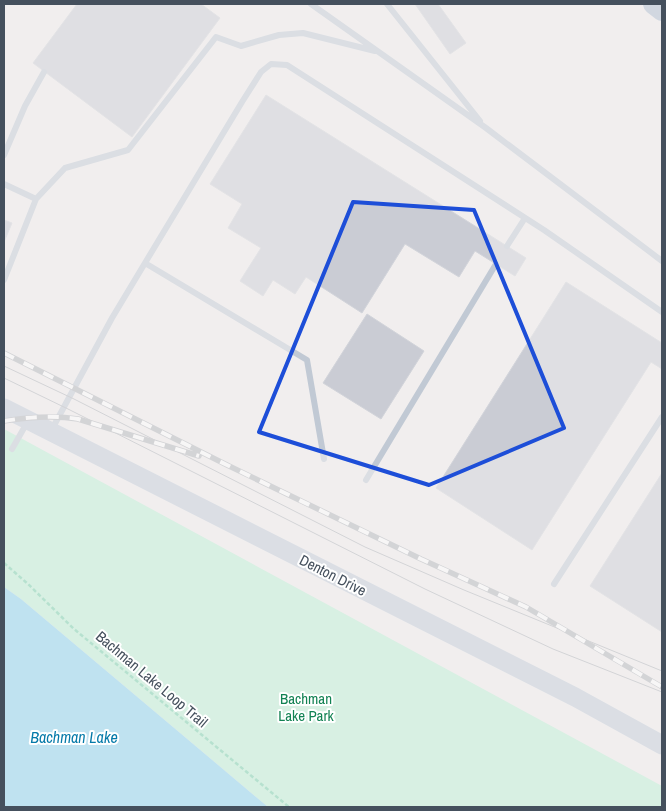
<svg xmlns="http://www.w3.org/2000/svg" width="666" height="811" font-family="'Archivo Narrow',sans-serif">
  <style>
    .green { fill: #baf1d4 }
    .water { fill: #84d2f1 }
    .building { fill: #caccd4; stroke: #d2d4da }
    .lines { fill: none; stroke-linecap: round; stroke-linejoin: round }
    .path { stroke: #70d1a9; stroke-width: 2.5; stroke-dasharray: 4 2.5; stroke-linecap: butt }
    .service { stroke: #c1c9d4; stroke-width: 6 }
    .secondary { stroke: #c0cad8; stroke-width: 19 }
    .primary { stroke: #acbbcf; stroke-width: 20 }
    .tram { stroke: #b0b3b9; stroke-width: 1 }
    .rail-casing { stroke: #b0b3b9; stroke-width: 5.5 }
    .rail { stroke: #fff; stroke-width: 4; stroke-dasharray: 11; stroke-linecap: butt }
    .marked { fill: none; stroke: #1d4ed8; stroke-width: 4; stroke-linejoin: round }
    .labels { text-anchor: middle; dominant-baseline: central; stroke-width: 4; stroke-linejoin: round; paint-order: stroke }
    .street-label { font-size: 15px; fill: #45505d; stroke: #fff }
    .park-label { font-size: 15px; fill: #128253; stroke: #fff }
    .water-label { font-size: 16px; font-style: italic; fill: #057aa9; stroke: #fff }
  </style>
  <rect width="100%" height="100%" fill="#f1eeee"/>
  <path class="green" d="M4,429L662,786V807H268L21,599L4,587Z"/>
  <path class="water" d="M4,587L21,599L268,807H4Z"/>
  <path class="building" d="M77,4H201L220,18L132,137L33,63Z
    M415,4H438L466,43L450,54Z
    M266,95L526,258L515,276L475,251L459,277L405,244L362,313L306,277L295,294L273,280L263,296L240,281L261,248L228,228L242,204L210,184Z
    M4,220L12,223L4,242Z
    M566,282L662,343V369L651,362L532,550L436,488Z
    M367,314L424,351L381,419L323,383Z
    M662,473V632L590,586Z"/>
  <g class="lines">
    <path class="path" d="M4,563L28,584L74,629L289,807"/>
    <path class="service" d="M311,4L486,128L662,261
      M387,4L480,121
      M4,155L25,106L44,72
      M4,184L36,199L65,168L128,150L216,37L241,46L279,35L303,33L375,51
      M507,246L525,218
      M145,263L307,360L324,459
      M4,280L36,199
      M51,431L112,318L145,263L242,102L261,72L271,64L287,65L544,230L662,312
      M12,449L28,421
      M366,480L496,264
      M554,584L662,417"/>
    <path class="secondary" d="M4,408L575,697L662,745"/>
    <path class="primary" d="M653,4L662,11"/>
    <path class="tram" d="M4,366L74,399L365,547L464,590L662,671
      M4,378L68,409L425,589L553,649L662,692"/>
    <g class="rail-casing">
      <path id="rail" d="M4,353L227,465L421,559L526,607L662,687
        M4,421C29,417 53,415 78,419L199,456"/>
    </g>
    <use href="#rail" class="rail"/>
  </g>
  <path d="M0 0H666V811H0ZM353,202L474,210L564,428L429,485L259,432Z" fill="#f1eeee" fill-opacity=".55" fill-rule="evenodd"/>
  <path class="marked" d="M353,202L474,210L564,428L429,485L259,432Z"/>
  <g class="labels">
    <g class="street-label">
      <text transform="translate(333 575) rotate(27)">Denton Drive</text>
      <text transform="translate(152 679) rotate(40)">Bachman Lake Loop Trail</text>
    </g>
    <g class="park-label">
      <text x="306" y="698">Bachman<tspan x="306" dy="17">Lake Park</tspan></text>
    </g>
    <g class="water-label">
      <text x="74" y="737">Bachman Lake</text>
    </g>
  </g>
  <rect width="666" height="811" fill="none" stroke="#45505d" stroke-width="10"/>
</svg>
